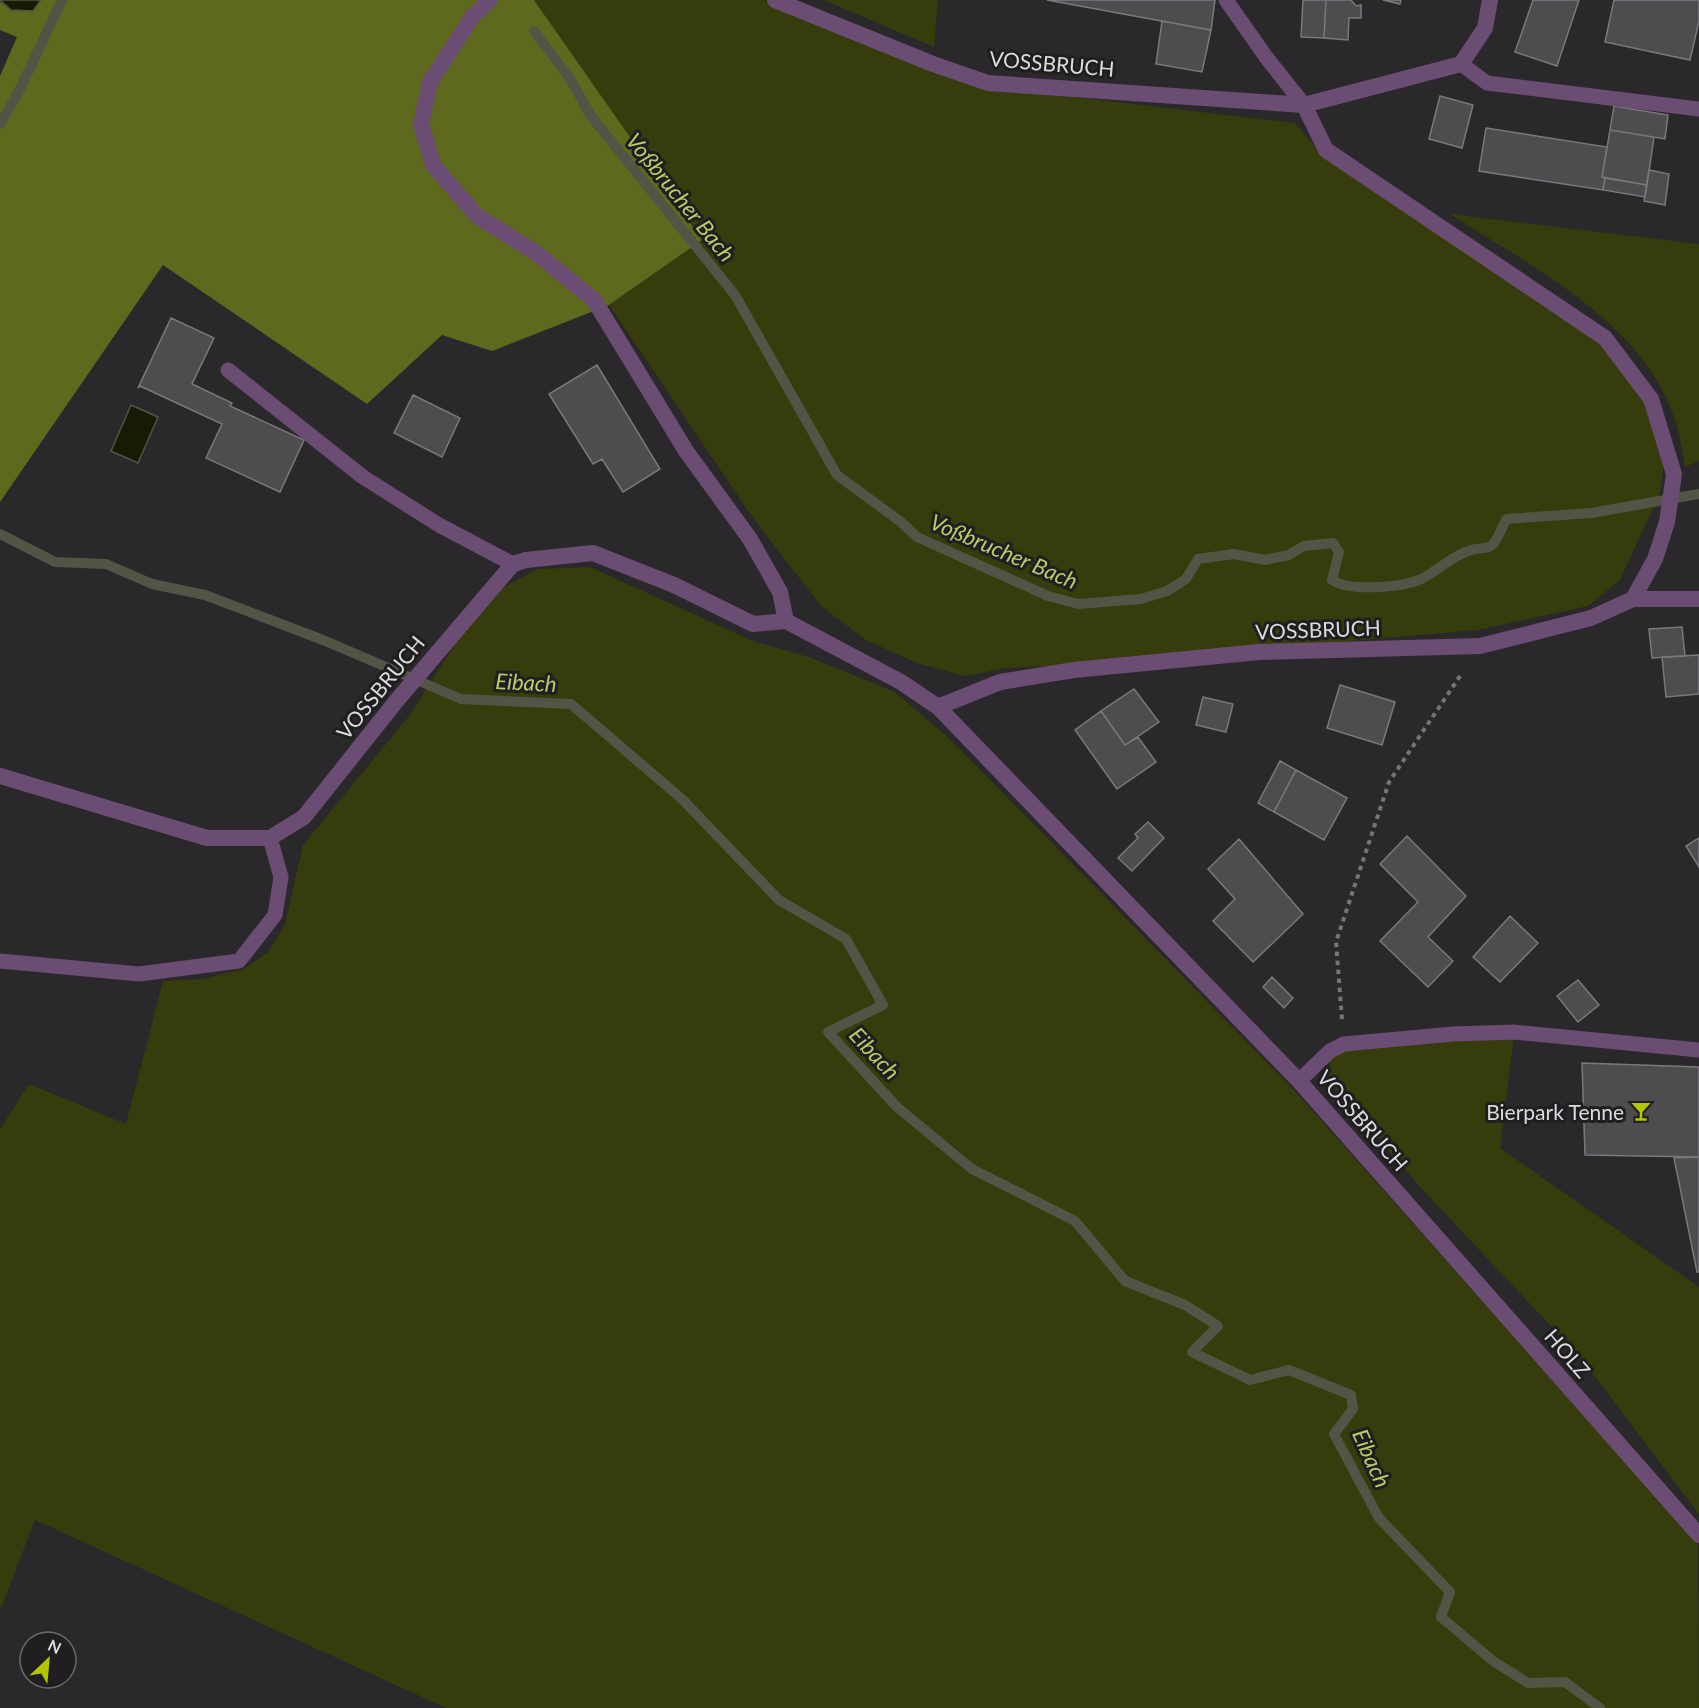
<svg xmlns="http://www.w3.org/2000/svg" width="1699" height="1708" font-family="Lato,sans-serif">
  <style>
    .green { fill: #363c0b }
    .forest { fill: #5e691e }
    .water { fill: #171b04; stroke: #525545; stroke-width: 1.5 }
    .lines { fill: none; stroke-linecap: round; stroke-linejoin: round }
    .stream { stroke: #525545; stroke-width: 10 }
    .building { fill: #4f4c50; stroke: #7b787c; stroke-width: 1.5 }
    .path { stroke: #767477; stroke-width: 4; stroke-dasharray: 4.5 4.5; stroke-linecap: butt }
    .service { stroke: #6b4d74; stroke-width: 15 }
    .minor { stroke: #6b4d74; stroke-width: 16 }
    .labels { text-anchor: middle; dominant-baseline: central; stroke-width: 6; stroke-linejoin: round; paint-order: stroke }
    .street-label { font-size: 21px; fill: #dcdbdd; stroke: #211e22 }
    .poi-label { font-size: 21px; fill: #dcdbdd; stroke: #211e22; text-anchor: end }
    .water-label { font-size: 22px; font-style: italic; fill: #bc6; stroke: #211e22 }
  </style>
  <rect width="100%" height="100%" fill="#2a282b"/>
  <path class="green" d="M534,0H763L985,87L1295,123L1320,152L1599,341L1644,399L1664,464L1660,493L1620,580L1588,606L1478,630L1073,665L1006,668L965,676L917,663L866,640L821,606L753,518L609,305L702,240Z
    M824,0H938L934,47Z
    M1450,214L1699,244V461L1685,467C1682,450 1680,433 1674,417C1641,320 1531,267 1450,214Z
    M590,567L753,641L809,657L895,692L950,739L1294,1090L1698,1543L1699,1708H446L35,1520L0,1611V1129L29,1084L126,1124L163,981L202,979L244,969L268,952L285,924L303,845L409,716L474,614L496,591L538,569Z
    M1514,1035L1500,1148L1699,1287V1514L1581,1358L1422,1189L1328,1080L1331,1057L1344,1049Z"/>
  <path class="forest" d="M41,0H534L702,240L609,305L492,351L442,335L367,404L163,265L0,502V76L17,37L0,30V2L11,10L33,11Z"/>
  <path class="water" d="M0,0H41L33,11L11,10Z
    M131,405L158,417L138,463L111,451Z"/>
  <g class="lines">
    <path class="stream" d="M534,31L569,77L591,116L735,295L837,475L901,522L917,537L1048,596L1078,604L1141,599L1167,591L1186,579L1198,559L1234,554L1265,560L1289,555L1304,546L1333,543L1339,552L1332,580C1349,592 1407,588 1425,577C1440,568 1452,557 1468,551C1476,547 1488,551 1494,543C1499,537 1502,526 1507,519L1591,513L1699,494
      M0,124L19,91L62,0
      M0,534L55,562L106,564L152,584L205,595L323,640L461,699L571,704L682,799L779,900L846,939L883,1005L828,1032L897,1107L972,1169L1075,1221L1125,1281L1185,1305L1218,1326L1192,1352L1250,1380L1289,1370L1351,1395L1353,1409L1334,1434L1379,1518L1450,1592L1441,1617L1493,1661L1528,1683L1565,1682L1600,1708"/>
  </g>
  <path class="building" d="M1047,0H1215L1211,30Z
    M1303,0H1326L1324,38L1301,37Z
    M1326,0H1351L1356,6L1361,5V18H1349L1348,40L1324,38Z
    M1383,0H1401L1400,4Z
    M1533,0H1579L1557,66L1515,52Z
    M1614,0H1699V21L1690,60L1605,42Z
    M1162,21L1211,30L1202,72L1156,64Z
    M1440,96L1473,105L1462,148L1429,139Z
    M1614,106L1668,115L1665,139L1610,130Z
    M1486,128L1607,147L1602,177L1605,178L1603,190L1479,171Z
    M1610,130L1654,137L1647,185L1602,177Z
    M1649,170L1669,174L1665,205L1644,201Z
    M1605,178L1647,185L1645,197L1603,190Z
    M171,318L214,338L192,384L232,403L230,406L304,440L280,492L206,458L222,424L140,386L138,388Z
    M597,365L660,469L623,492L602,459L593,464L549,394Z
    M413,395L460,418L442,457L394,433Z
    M1682,627L1685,656L1652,658L1649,629Z
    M1699,655V694L1666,697L1662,657Z
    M1340,685L1395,702L1382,745L1327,728Z
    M1134,689L1159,722L1125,745L1101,711Z
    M1203,697L1233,704L1226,732L1196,725Z
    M1101,711L1125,745L1138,737L1156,762L1117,789L1075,730Z
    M1280,761L1296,770L1274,812L1258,803Z
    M1296,770L1347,798L1324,840L1274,812Z
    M1148,822L1164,838L1132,871L1118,858L1138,838L1135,834Z
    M1407,836L1466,896L1428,937L1453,961L1428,987L1380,941L1418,902L1380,864Z
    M1699,838V867L1686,846Z
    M1239,839L1303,914L1253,962L1213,921L1235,899L1208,869Z
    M1510,916L1538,943L1500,982L1473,957Z
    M1272,977L1293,998L1284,1008L1263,987Z
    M1578,980L1599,1005L1578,1022L1557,996Z
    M1582,1063L1699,1067V1157L1585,1155Z
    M1699,1157V1272H1697L1674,1158Z"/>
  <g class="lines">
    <path class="path" d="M1342,1019L1336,942L1389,782L1462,673"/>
    <path class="service" d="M1226,0L1266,57L1304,105
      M1461,64L1487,83L1699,109
      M228,370L363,477L439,525L513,564
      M0,961L139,974L239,961L275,915L281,877L270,838
      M1299,1081L1330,1051L1344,1044L1453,1034L1514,1032L1699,1050"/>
    <path class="minor" d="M490,0L472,17L430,82L421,124L433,165L477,216L535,252L594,300L686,451L750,539L780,592L786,621
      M775,0L933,64L988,83L1304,105L1461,64L1485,28L1490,0
      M1304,105L1326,150L1605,338L1651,399L1674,474L1667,522L1655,559L1633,599
      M938,707L1000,682L1074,670L1259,652L1480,646L1591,618L1633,599H1699
      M0,776L207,838H270L304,817L398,699L513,564L526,560L593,553L674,585L753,624L786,621L901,682L938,707L1299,1081L1699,1535"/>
  </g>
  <defs>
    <g id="bar-bare" transform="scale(1.62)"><path d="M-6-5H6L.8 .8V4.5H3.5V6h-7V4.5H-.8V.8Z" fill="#b1c500" stroke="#211e22" stroke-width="2.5" paint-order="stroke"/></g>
  </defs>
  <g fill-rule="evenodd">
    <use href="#bar-bare" x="1641" y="1111"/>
  </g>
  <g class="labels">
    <g class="street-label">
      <text transform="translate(1052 63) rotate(5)">VOSSBRUCH</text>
      <text transform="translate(1318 629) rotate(-2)">VOSSBRUCH</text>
      <text transform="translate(380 687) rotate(-51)">VOSSBRUCH</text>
      <text transform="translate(1363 1120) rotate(49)">VOSSBRUCH</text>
      <text transform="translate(1568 1353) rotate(49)">HOLZ</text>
    </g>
    <g class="poi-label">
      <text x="1624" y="1111">Bierpark Tenne</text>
    </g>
    <g class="water-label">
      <text transform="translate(681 197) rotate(51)">Voßbrucher Bach</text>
      <text transform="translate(1004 551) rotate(23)">Voßbrucher Bach</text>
      <text transform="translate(526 682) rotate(3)">Eibach</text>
      <text transform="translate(875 1053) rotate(47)">Eibach</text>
      <text transform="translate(1372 1458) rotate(66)">Eibach</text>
    </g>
  </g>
  <g transform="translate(48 1660) rotate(26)"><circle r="28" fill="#211e22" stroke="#6c6a6d" stroke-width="1.5"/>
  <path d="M0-4.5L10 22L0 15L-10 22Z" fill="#b1c500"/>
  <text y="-9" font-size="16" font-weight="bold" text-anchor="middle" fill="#dcdbdd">N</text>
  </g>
</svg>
